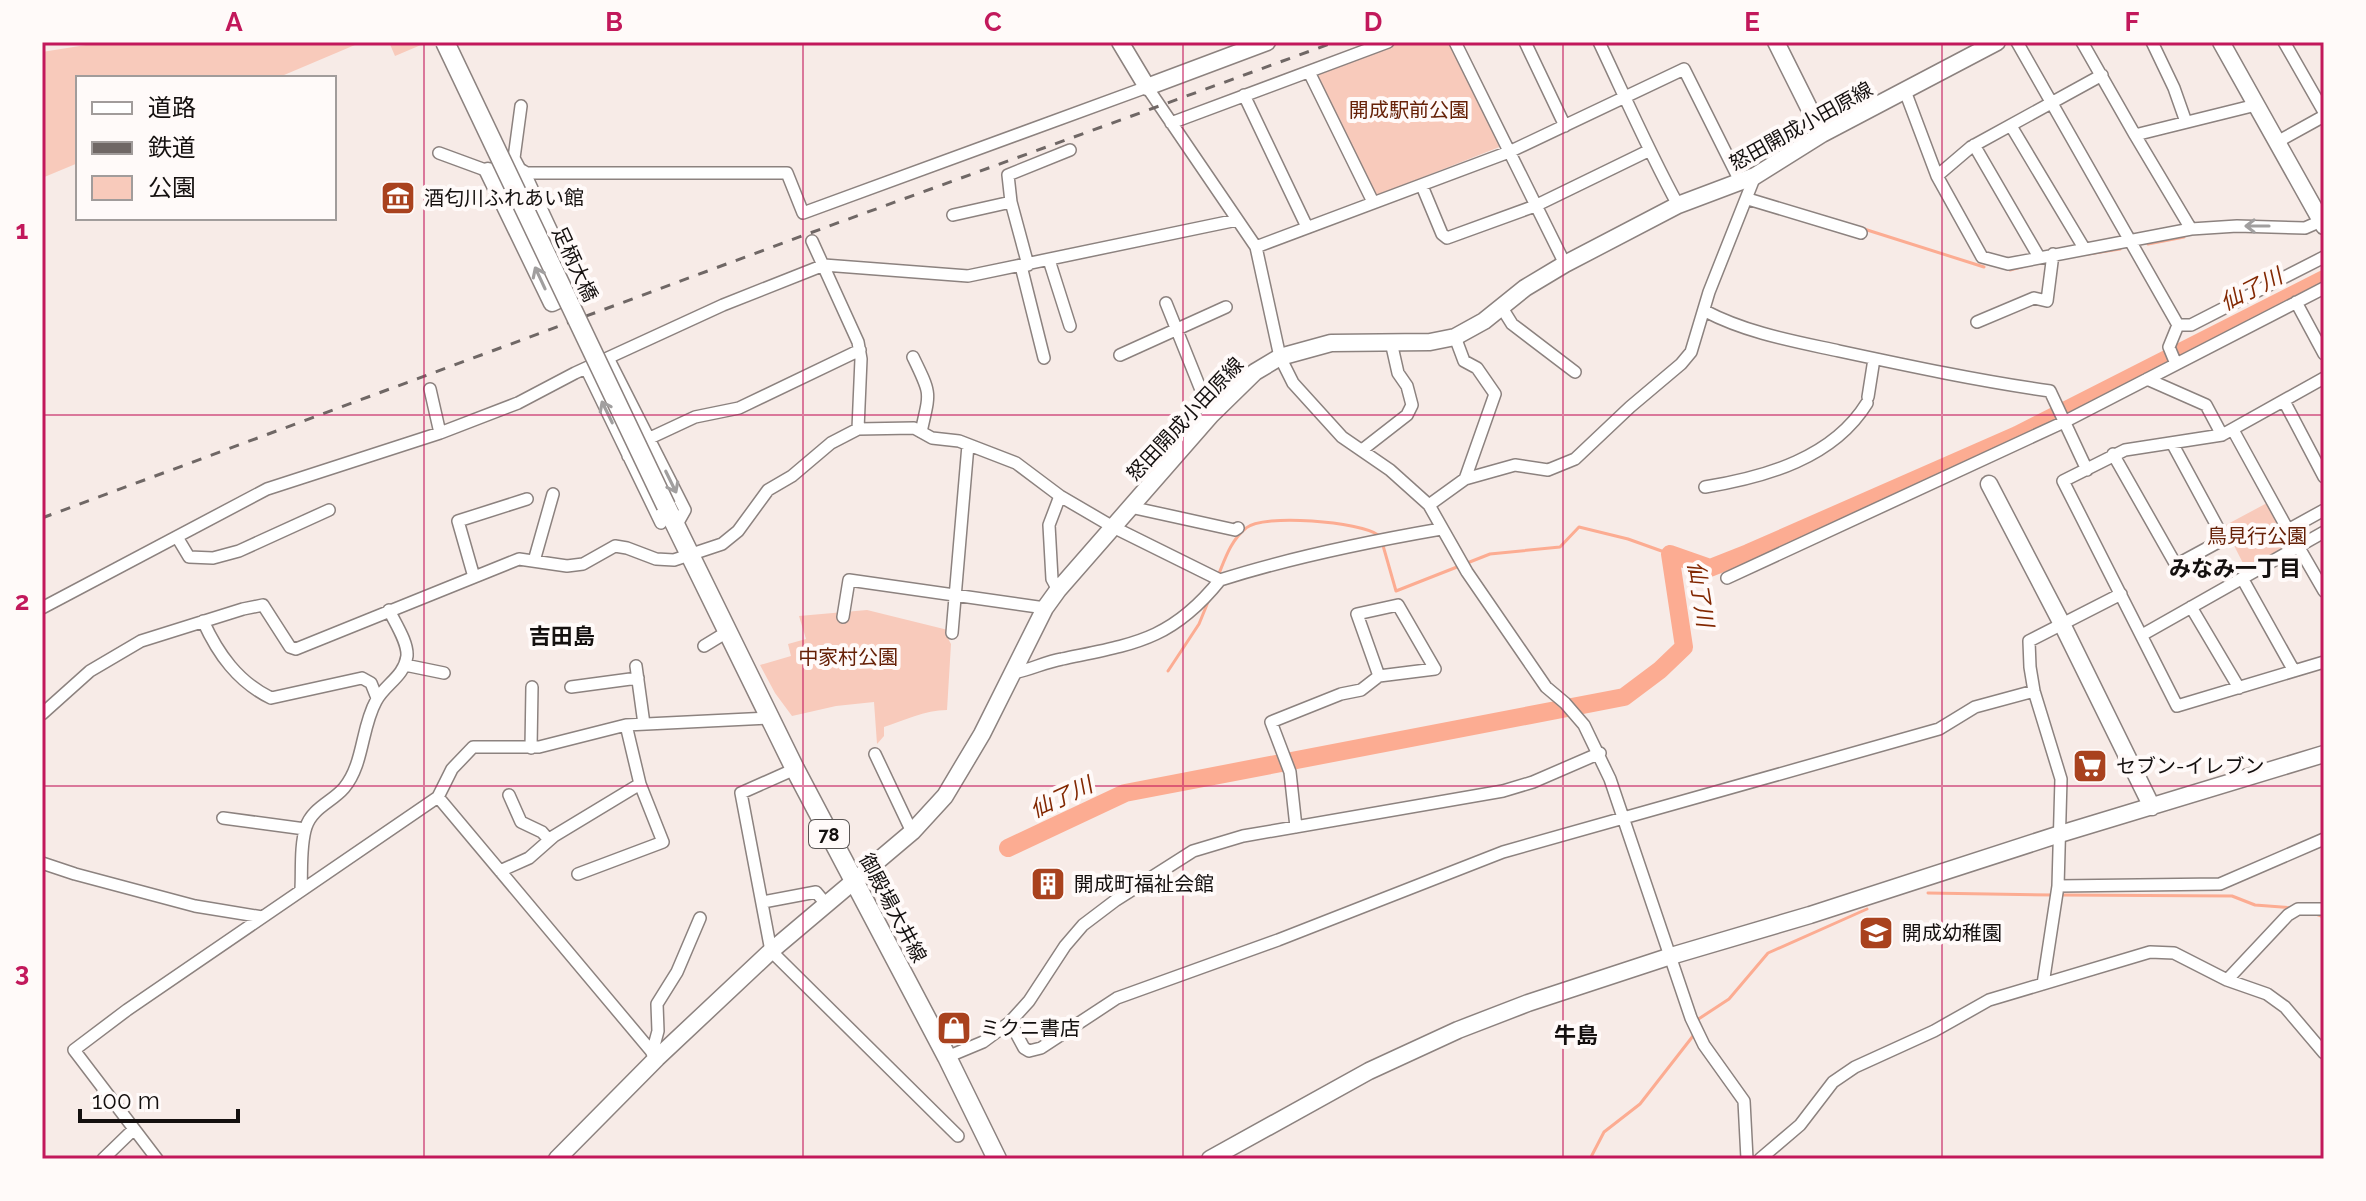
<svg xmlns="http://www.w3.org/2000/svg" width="2366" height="1201" font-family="Raleway,'Noto Sans JP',sans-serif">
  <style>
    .green { fill: #f8cabb }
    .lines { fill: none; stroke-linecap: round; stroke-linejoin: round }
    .stream { stroke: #fcac92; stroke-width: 3 }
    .river { stroke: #fcac92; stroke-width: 18 }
    .street-casing { stroke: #8c827f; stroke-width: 14 }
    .secondary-casing { stroke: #8c827f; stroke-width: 19 }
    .primary-casing { stroke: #8c827f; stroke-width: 21 }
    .street { stroke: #fff; stroke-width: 11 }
    .secondary { stroke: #fff; stroke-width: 16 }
    .primary { stroke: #fff; stroke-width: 18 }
    .rail { stroke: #6f6765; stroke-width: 3; stroke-dasharray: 10 10; stroke-linecap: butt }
    .primary-bridge-casing { stroke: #8c827f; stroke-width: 21; stroke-linecap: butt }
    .primary-bridge { stroke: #fff; stroke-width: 18 }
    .oneway { stroke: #a19f9f }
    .grid { fill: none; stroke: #c2185b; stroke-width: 2; stroke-opacity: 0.55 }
    .labels { text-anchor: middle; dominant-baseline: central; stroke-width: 8; stroke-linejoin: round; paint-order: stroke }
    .shield { fill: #fffaf9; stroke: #5a5655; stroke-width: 2 }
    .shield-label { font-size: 18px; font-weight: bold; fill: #14100f }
    .park-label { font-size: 20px; fill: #662107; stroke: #fffaf9 }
    .street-label { font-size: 20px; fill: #14100f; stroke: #fffaf9 }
    .poi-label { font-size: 20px; fill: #14100f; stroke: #fffaf9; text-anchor: start }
    .water-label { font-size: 22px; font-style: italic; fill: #822701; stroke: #fffaf9 }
    .neighbourhood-label { font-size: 22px; font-weight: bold; fill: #14100f; stroke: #fffaf9 }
    .neatline { fill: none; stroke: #c2185b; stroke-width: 3 }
    .grid-label { font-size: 26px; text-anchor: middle; font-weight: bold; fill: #c2185b }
  </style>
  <rect width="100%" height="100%" fill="#f7ebe7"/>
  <path class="green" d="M105,42H362L277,78H78V163L42,178V52Z
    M389,42H428L395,56Z
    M1395,42H1451L1502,146L1375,196L1317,78L1323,70Z
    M2267,503L2290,545L2246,569L2224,526Z
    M867,610L948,630L945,633L951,644L947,710C925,710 903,721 884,727V736L877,744L874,702L836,706L792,716L775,693L760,665L791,656L788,644L806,639L799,616Z"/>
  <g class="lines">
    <path class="stream" d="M1864,229L1984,267
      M2148,244L2184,237
      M2088,254L2120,249
      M2010,270L2025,266
      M1382,542L1396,591L1490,554L1560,547L1579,527L1628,539L1670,554
      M1218,576C1225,559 1231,540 1246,528C1263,513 1361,522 1378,535
      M1168,671L1199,624L1208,602
      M1928,893L2052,895
      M2060,895L2232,896L2255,905L2294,908
      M2313,913L2324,917
      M1697,1020L1729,999L1768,953L1867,909
      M1590,1159L1604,1132L1640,1104L1693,1036"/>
    <path class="river" d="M1008,848L1125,793L1624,697L1660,670L1684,647L1670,554L1710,568L1748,553L2017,435L2324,279"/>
    <g class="street-casing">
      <path id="street" d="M1455,42L1565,264
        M1525,42L1565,126
        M1599,42C1625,97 1649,152 1678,205
        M2017,42L2178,325H2191L2324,257
        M2082,42L2135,135L2256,105
        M2152,42L2174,88L2186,122
        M2284,42L2324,112
        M1309,72L1373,202
        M1905,91L1937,176L1982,257L2008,264L2191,229L2237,226L2305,228L2321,221
        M1244,95L1307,227
        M521,106L514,158L522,173H787L803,213L1147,87L1256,247L1280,357L1293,383L1342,437L1390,470L1429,505L1467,572L1546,687L1565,703L1584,725L1610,779L1691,1018L1704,1045L1744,1101L1747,1159
        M1171,123L1388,42
        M2011,126L2084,248
        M2135,135L2191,229
        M2277,142L2324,116
        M1974,145L2039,257
        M439,153L488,171L495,168
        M1937,176L1971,147L2102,75
        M1422,186L1442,234L1447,238L1535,206L1648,151
        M1748,199L1861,233
        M953,215L1011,202
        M812,241L858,342L861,359L858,429
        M1256,247L1509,152L1684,69L1741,183
        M1049,260L1070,326
        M1028,265L1011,202L1008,175L1070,150
        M1021,266L1044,358
        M2296,302L2324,354
        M1166,303L1211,415
        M1502,308L1512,324L1575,372
        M1705,311C1747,333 1793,341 1839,351C1909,366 1979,381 2050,391L2087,470
        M1977,322L2034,298L2047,301L2053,254
        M1455,337L1464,361L1477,368L1495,394L1465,479
        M1120,355L1226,307
        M913,357C932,396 930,391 921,432
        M608,358L685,510L676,526
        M2176,364L2169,347L2178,325
        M586,368L661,523
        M2324,378L2222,435L2125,450L2063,481L2177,706L2324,662
        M2147,379L2206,405L2222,435
        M430,389L440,433
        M1868,397L1874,359
        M2284,401L2324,477
        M2233,430L2288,530L2324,510
        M1362,450L1407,415L1412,405L1407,386L1398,373L1391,342
        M2113,454L2176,565L2224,539L2172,443
        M628,456L650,438L695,417L739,408L860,350
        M1705,487C1766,477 1833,458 1867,403
        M1429,505L1465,479L1515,465L1548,470L1575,459L1630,407L1681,364L1691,352L1709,292L1755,176
        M1130,507L1235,530L1238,528
        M177,537L189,557L213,558L239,551L329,510
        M2298,546L2324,591
        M534,561L553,494
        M474,577L458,521L527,499
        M1727,578L2064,422L2324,288
        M2242,578L2294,671
        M1058,590L1052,579L1049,525L1060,496
        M2191,607L2239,688
        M42,608L267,489L440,433L518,403L575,373L723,305L824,265L968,276L1237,220
        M843,617L849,580L1045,608
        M203,621C218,654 238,682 271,698L362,678L371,683L377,698
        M952,633L968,445
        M2142,635L2324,532
        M704,646L727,632
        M405,665L444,673
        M636,666L644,724
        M1013,673C1030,670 1045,662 1062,659C1133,644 1171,641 1220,580
        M571,687L638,678
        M42,714L90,671L141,641L243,609L263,605L290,647L296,649L519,559L567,566L583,564L615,546L627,548L656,559L674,560L722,544L738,531L768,490L792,476L831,443L858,429L914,428L932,438L959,441L1016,463L1060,496L1113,527L1220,580C1292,557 1366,542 1441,529
        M531,748L532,687
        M875,754L912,832
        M795,769L741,793L771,951L958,1136
        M509,795L521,822L542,832L549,840
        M438,797L452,769L473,747H539L626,725
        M223,818L305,829
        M1296,827L1290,772L1271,722L1341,694L1361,690L1379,676L1435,669L1398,605L1357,614L1379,676
        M42,863L75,874L195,906L262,917
        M500,871L529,858L554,836L640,784
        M578,874L663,842L640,784L626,725L770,718
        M2058,886L2220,884L2324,839
        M301,889C302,870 300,845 306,827C312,808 332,802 344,788C364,764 361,728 376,701C385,684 404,677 407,656C408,642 395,623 389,610
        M763,902L816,892L826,904
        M2227,980L2288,915L2298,909H2324
        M2043,984L2058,886L2061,779L2034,691L2030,667L2029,641L2121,594
        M1010,1022L1024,1048L1029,1051L1041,1048L1117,998L1278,940L1503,852L1939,729L1975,707L2034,691
        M652,1053L658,1031L657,1004L677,972L700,918
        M947,1057L983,1042L1010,1022L1029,1001L1065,946L1083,925L1116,900L1193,851L1243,836L1503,791L1533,782L1600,753
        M103,1159L134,1129
        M157,1159L74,1050L127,1010L438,797L657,1058
        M1760,1159L1800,1125L1833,1082L1855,1067L1934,1031L1989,1000L2150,952L2174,953L2227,980L2267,994L2285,1007L2324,1053"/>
    </g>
    <g class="secondary-casing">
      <path id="secondary" d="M1120,42L1147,87L1267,42
        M1776,42L1822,134
        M2221,42L2324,226
        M488,171L552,303L577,291L522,173
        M1989,484L2062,624L2152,807
        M557,1159L657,1058L771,951L912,832L945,796L982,734L1045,608L1058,590L1211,415L1255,372L1280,357L1331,343L1430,342L1455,337L1484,321L1525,288L1565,264L1678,205L1755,176L1822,134L1997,42
        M1210,1159L1369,1071L1458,1030L1528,1003L1671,956L1810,915L2060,834L2324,754"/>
    </g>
    <g class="primary-casing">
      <path id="primary" d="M666,506L795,769L947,1057L997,1159"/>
    </g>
    <use href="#street" class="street"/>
    <use href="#secondary" class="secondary"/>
    <use href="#primary" class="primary"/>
    <path class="rail" d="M42,518L810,233L1335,42"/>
    <g class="primary-bridge-casing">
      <path id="primary-bridge" d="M445,42L666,506"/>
    </g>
    <use href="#primary-bridge" class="primary-bridge"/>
  </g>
  <defs><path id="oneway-shaft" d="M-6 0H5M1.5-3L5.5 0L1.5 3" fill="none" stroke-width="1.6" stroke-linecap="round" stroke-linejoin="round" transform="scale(2)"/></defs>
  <g class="oneway">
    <use href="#oneway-shaft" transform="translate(2257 226) rotate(-180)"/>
    <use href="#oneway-shaft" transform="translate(540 278) rotate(-115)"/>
    <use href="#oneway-shaft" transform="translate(607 412) rotate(-116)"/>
    <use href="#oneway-shaft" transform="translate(671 482) rotate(64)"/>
  </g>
  <path class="grid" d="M424,42V1159M803,42V1159M1183,42V1159M1563,42V1159M1942,42V1159M42,415H2324M42,786H2324"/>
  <defs>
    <g id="museum-square" transform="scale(1.8)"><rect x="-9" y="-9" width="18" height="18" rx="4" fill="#a9421e" stroke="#fffaf9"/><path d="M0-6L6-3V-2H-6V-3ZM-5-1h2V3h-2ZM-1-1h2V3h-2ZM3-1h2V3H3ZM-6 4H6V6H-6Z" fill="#fff"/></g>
    <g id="supermarket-square" transform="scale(1.8)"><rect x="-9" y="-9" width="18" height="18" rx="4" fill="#a9421e" stroke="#fffaf9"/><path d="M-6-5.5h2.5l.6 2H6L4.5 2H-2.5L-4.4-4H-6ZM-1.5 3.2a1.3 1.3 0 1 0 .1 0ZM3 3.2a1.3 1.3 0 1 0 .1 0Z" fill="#fff"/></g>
    <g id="building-square" transform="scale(1.8)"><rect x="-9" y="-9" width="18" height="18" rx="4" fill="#a9421e" stroke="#fffaf9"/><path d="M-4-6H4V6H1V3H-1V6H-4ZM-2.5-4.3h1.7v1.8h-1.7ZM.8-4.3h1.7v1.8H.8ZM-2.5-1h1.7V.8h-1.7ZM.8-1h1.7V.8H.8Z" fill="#fff"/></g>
    <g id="school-square" transform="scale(1.8)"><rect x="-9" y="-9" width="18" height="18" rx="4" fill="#a9421e" stroke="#fffaf9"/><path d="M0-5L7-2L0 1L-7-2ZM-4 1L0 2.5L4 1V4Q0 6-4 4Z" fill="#fff"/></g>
    <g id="shop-square" transform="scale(1.8)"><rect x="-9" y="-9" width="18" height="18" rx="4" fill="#a9421e" stroke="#fffaf9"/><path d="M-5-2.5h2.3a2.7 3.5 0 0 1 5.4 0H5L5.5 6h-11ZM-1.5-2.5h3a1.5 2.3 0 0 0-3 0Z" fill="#fff"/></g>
  </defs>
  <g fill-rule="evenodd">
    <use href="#museum-square" x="398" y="198"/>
    <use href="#supermarket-square" x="2090" y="766"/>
    <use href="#building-square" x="1048" y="884"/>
    <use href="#school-square" x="1876" y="933"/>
    <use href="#shop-square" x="954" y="1028"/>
  </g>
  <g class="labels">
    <rect class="shield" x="809" y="820" width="40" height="28" rx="6"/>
    <g class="shield-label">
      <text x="829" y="834">78</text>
    </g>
    <g class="park-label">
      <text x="1409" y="110">開成駅前公園</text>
      <text x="2257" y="536">鳥見行公園</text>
      <text x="848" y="657">中家村公園</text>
    </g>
    <g class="street-label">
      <text transform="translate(1801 126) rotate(-29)">怒田開成小田原線</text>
      <text transform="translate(575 264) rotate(65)">足柄大橋</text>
      <text transform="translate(1185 419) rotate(-47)">怒田開成小田原線</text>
      <text transform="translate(893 908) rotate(62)">御殿場大井線</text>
    </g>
    <g class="poi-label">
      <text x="424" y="198">酒匂川ふれあい館</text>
      <text x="2116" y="766">セブン-イレブン</text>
      <text x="1074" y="884">開成町福祉会館</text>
      <text x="1902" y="933">開成幼稚園</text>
      <text x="980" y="1028">ミクニ書店</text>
    </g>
    <g class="water-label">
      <text transform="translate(2251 289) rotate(-27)">仙了川</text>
      <text transform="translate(1701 594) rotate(81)">仙了川</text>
      <text transform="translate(1061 797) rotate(-25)">仙了川</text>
    </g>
    <g class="neighbourhood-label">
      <text x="2235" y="568">みなみ一丁目</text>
      <text x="562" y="636">吉田島</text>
      <text x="1576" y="1035">牛島</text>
    </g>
  </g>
  <rect width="2366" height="1201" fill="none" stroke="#fffaf9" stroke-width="88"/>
  <rect x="76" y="76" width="260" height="144" fill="#fffaf9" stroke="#a19c9b" stroke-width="2"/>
  <rect x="92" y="102" width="40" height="12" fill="#ffffff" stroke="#a19c9b" stroke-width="2"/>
  <text x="148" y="116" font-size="24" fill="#14100f">道路</text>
  <rect x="92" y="142" width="40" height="12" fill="#6f6765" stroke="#a19c9b" stroke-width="2"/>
  <text x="148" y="156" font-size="24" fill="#14100f">鉄道</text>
  <rect x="92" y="176" width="40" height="24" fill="#f8cabb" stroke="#a19c9b" stroke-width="2"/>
  <text x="148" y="196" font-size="24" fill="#14100f">公園</text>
  <path d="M80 1109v12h158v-12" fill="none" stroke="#14100f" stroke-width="4"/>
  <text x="92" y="1109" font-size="24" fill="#14100f" stroke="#fffaf9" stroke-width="6" paint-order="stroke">100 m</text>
  <rect x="44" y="44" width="2278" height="1113" class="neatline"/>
  <g class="grid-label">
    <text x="234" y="31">A</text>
    <text x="614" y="31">B</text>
    <text x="993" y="31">C</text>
    <text x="1373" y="31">D</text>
    <text x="1752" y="31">E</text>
    <text x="2132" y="31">F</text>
    <text x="22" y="239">1</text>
    <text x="22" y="610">2</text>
    <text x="22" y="981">3</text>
  </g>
</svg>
